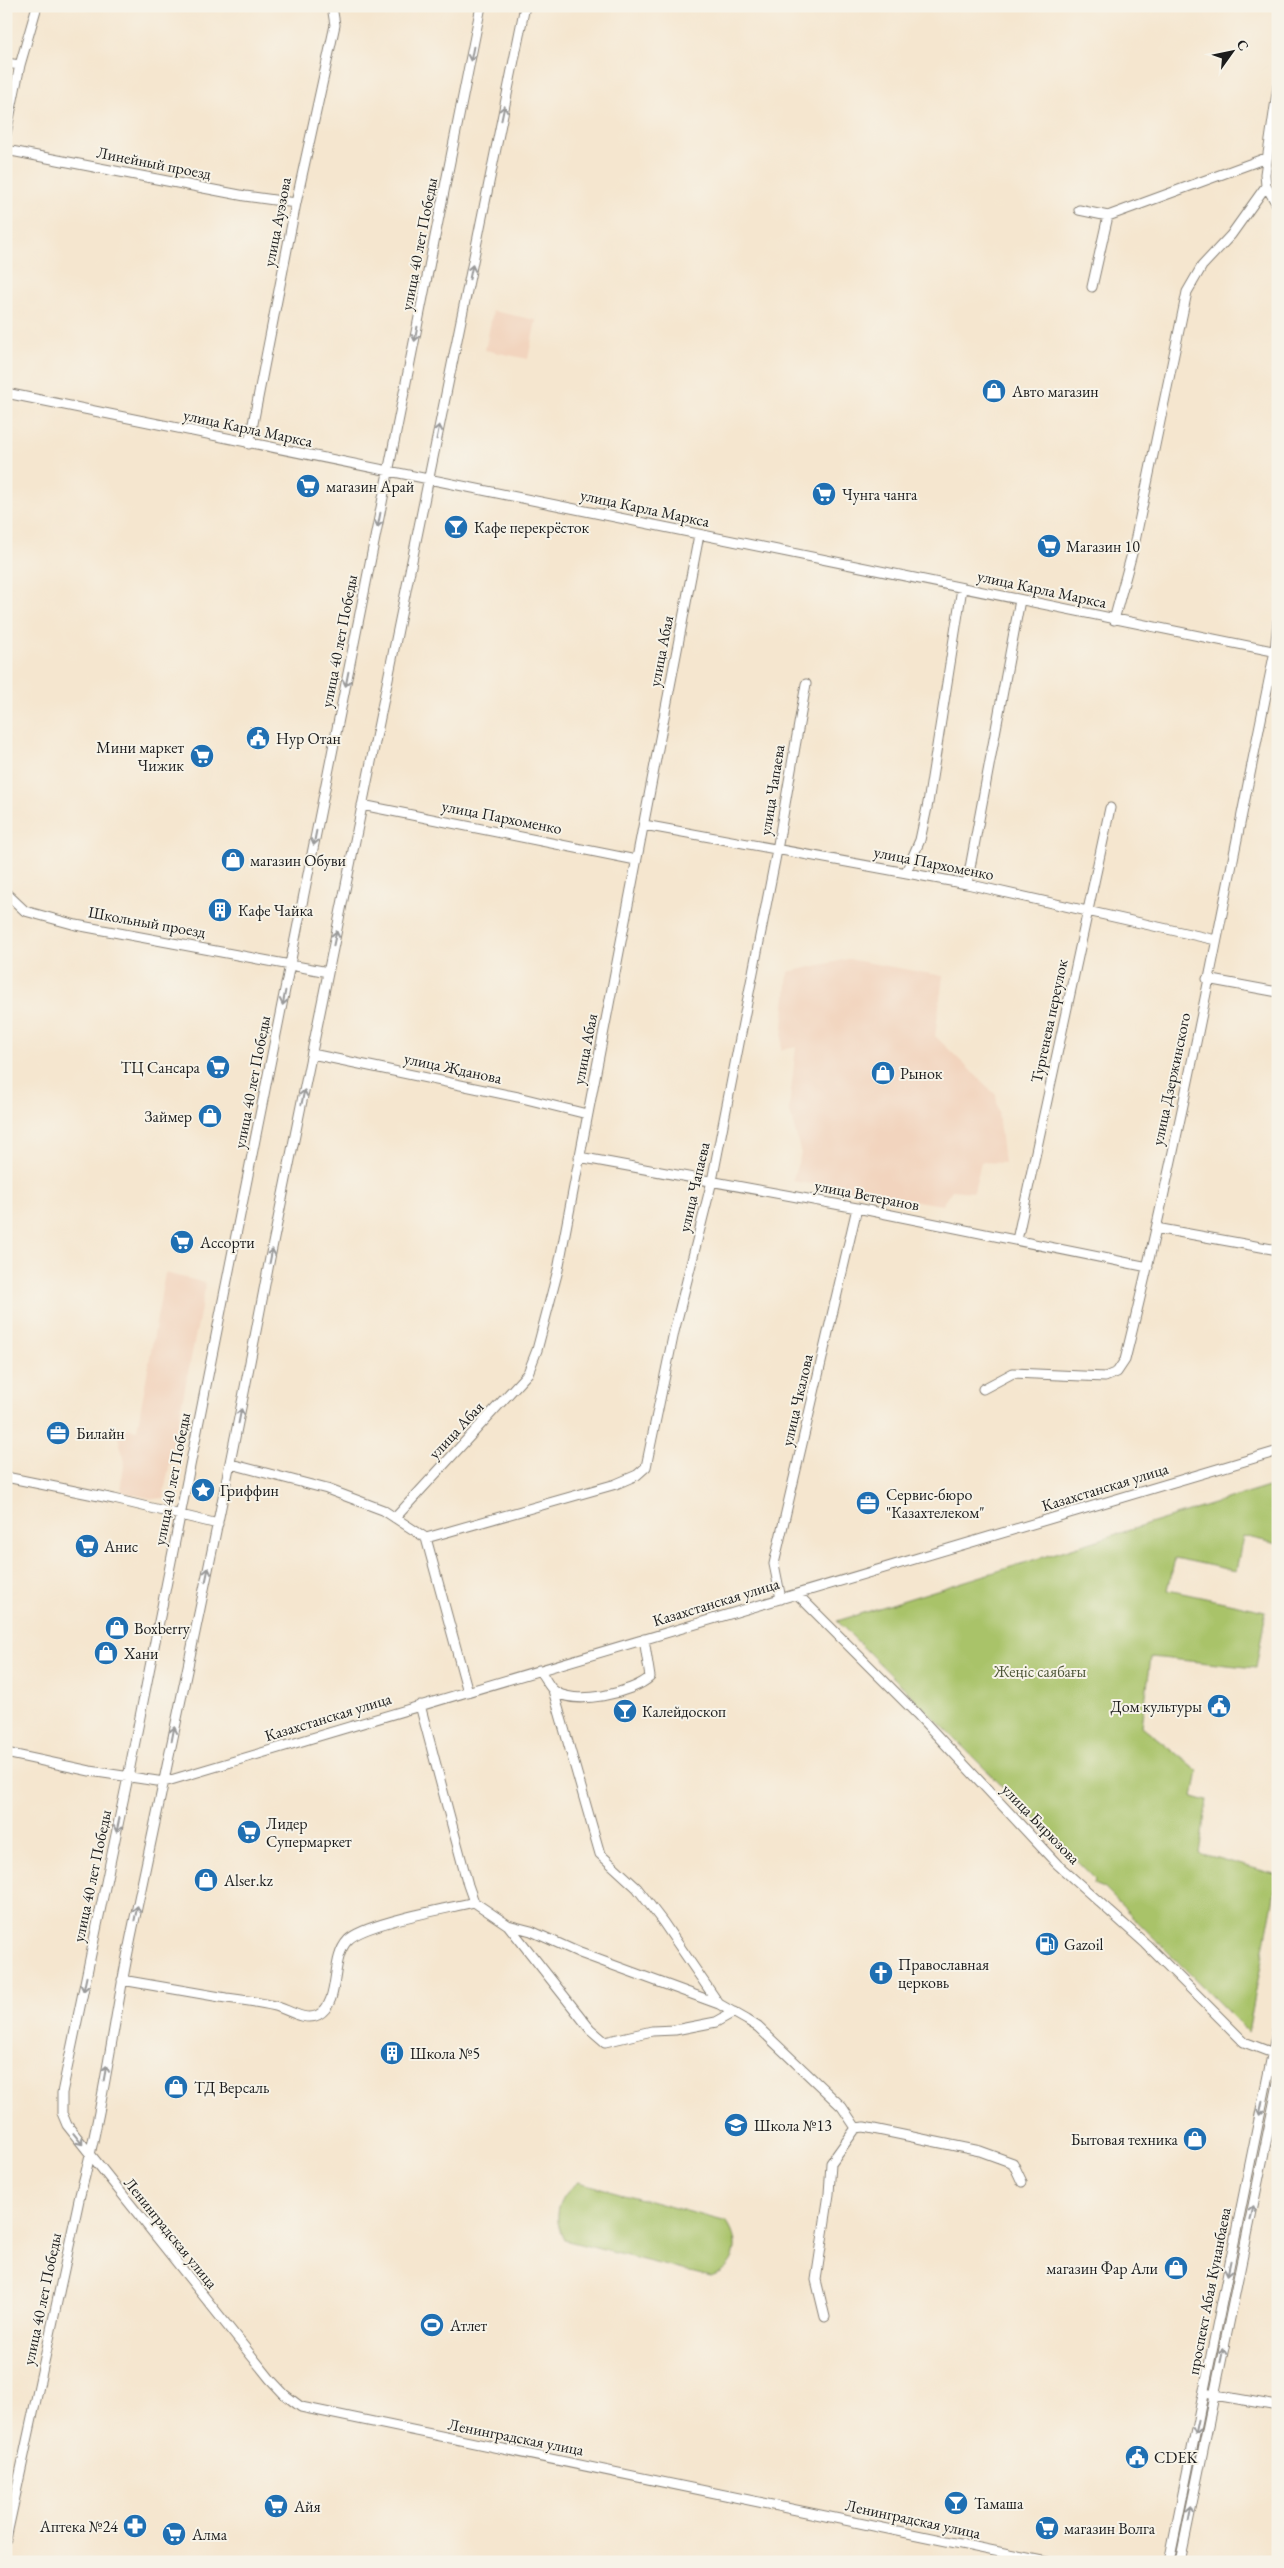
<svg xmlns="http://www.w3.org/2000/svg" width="1284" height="2568" font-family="'EB Garamond',serif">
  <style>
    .built { fill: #f2d4be }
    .green { fill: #a9c369; stroke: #627042 }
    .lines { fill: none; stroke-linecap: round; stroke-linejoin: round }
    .street-casing { stroke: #888176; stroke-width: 11 }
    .street { stroke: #fff; stroke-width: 9 }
    .oneway { stroke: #999 }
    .labels { text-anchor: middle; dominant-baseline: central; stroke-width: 4; stroke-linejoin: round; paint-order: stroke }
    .street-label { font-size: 16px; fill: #1c1c1c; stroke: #f7f3e8 }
    .poi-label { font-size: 16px; fill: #1c1c1c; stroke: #f7f3e8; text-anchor: start }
    .park-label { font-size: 16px; fill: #4d5637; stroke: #f7f3e8 }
  </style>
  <rect width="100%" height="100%" fill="#f7f3e8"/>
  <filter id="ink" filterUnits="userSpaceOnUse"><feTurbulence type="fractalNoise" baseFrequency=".02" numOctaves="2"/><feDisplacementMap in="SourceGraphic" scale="10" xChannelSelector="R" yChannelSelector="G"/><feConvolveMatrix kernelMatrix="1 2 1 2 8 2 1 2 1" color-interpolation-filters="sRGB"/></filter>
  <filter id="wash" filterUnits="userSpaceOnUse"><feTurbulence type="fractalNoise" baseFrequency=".0096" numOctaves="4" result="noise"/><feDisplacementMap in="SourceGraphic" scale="20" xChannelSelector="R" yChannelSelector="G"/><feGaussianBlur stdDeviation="1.12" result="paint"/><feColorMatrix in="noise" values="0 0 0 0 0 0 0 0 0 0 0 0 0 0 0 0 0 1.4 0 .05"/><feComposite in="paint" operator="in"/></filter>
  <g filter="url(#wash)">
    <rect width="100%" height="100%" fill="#f5e6cf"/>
    <path class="built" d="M493,311L536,320L528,359L485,350Z
      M848,959L943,976L935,1036L996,1095L1004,1163L981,1162L974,1192L952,1190L942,1205L792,1181L801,1154L789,1109L796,1047L781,1050L788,972Z
      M165,1273L206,1283L163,1498L154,1499L122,1492L121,1482L125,1462L115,1427L137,1430Z"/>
    <path class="green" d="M1278,1484V1544L1243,1536L1236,1571L1175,1558L1168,1590L1266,1611L1256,1668L1151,1657L1142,1726L1198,1771L1193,1797L1207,1801L1199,1853L1278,1875L1248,2032L1104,1888L1094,1884L1095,1879L837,1621Z
      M579,2182L727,2222C742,2244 736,2268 710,2277L564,2240C552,2217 558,2196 579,2182Z"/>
  </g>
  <g filter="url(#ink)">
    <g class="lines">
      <g class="street-casing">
        <path id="street" d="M481,6L128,1777L62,2093V2113L67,2125L270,2379L285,2395L301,2407L1047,2562
          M6,63L20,65
          M1278,86L1265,174L1266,186L1278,206
          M6,134L20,65L37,6
          M6,150L245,196L296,203
          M1079,210L1108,216L1266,158
          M1092,287L1108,216
          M6,393L1278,652
          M249,444L296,203L335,25L332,6
          M1114,620L1134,546L1187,292L1202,266L1231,235L1266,186
          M362,805L636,860
          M644,825L967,884L1216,940
          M906,872L920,840L928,803L962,588
          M967,884L1020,600
          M6,893L25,911L76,925L328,972
          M1207,979L1278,992
          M312,1054L518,1097L587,1114
          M579,1157L857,1208L1148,1267
          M1156,1228L1278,1250
          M1017,1240L1110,808
          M983,1389L1013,1373L1105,1377L1117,1372L1125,1360C1183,1126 1226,888 1275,651L1278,621
          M231,1464L327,1489L383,1510L426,1538L468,1692
          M6,1477L114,1499L218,1524
          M395,1518L528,1373L537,1350L558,1270L699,535
          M426,1538L616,1484L637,1475L646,1467L674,1332L712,1181L777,850L806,684
          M797,1594L917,1714L1057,1864L1146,1944L1244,2042L1278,2055
          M781,1599L774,1564L857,1208
          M539,1670C544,1676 548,1685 553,1690C573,1707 633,1693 650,1677L644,1639
          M553,1690L600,1854L637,1888L663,1922L719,2004
          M420,1705L468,1885L474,1902L508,1925L531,1931L580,1953L719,2004L747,2020L758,2027L842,2107L856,2128L864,2127L980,2151L1013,2163L1022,2182
          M6,1753L90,1771L164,1782L1278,1451
          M508,1925L590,2029L605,2042L652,2031L675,2030L716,2022L734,2012
          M122,1980C157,1986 191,1992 226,1998C242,2000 259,2002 275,2006C287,2009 305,2022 318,2015C342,2002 329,1960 348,1940C365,1923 447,1909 474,1902
          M825,2317L816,2280L829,2194L831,2163L856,2128
          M1209,2394L1278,2406
          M6,2539L80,2195C104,2107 114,2016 133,1927C180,1704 228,1481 270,1258L525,6
          M1169,2562L1278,2026
          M1180,2562L1278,2084"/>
      </g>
      <use href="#street" class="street"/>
    </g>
    <defs><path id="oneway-shaft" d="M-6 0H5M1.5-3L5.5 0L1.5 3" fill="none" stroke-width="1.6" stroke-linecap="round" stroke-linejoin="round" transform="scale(1.25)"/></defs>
    <g class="oneway">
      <use href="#oneway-shaft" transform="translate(472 54) rotate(101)"/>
      <use href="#oneway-shaft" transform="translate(503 113) rotate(-78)"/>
      <use href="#oneway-shaft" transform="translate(471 272) rotate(-78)"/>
      <use href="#oneway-shaft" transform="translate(416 334) rotate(101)"/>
      <use href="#oneway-shaft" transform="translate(438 432) rotate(-79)"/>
      <use href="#oneway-shaft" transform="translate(379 520) rotate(101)"/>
      <use href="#oneway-shaft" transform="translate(347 679) rotate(101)"/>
      <use href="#oneway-shaft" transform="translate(315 838) rotate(101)"/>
      <use href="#oneway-shaft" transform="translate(335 938) rotate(-78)"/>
      <use href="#oneway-shaft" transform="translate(284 998) rotate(101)"/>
      <use href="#oneway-shaft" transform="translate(303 1097) rotate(-78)"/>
      <use href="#oneway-shaft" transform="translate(271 1256) rotate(-79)"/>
      <use href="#oneway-shaft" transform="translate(240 1416) rotate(-79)"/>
      <use href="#oneway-shaft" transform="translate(207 1575) rotate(-78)"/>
      <use href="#oneway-shaft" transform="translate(173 1734) rotate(-79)"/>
      <use href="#oneway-shaft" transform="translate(118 1825) rotate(102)"/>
      <use href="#oneway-shaft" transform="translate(136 1913) rotate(-78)"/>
      <use href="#oneway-shaft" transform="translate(85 1984) rotate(102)"/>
      <use href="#oneway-shaft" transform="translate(105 2073) rotate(-80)"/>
      <use href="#oneway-shaft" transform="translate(1261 2108) rotate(101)"/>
      <use href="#oneway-shaft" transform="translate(78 2139) rotate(51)"/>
      <use href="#oneway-shaft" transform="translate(1252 2213) rotate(-78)"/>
      <use href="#oneway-shaft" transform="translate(1229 2268) rotate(102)"/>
      <use href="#oneway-shaft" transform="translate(1222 2355) rotate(-78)"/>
      <use href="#oneway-shaft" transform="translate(1197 2427) rotate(102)"/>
      <use href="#oneway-shaft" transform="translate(1190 2514) rotate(-79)"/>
    </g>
  </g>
  <defs>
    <g id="shop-disc" transform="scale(1.25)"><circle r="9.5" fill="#1f6fb2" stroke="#f7f3e8"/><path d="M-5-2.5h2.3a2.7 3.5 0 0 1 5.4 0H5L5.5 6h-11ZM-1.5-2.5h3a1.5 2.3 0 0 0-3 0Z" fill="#fff"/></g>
    <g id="supermarket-disc" transform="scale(1.25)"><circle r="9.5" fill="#1f6fb2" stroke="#f7f3e8"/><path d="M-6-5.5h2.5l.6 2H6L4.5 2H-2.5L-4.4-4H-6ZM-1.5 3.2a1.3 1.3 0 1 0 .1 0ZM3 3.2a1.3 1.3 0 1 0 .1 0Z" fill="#fff"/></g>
    <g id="bar-disc" transform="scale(1.25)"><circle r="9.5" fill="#1f6fb2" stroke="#f7f3e8"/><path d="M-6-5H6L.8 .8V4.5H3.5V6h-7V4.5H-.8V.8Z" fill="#fff"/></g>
    <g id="civic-disc" transform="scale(1.25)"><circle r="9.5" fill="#1f6fb2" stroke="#f7f3e8"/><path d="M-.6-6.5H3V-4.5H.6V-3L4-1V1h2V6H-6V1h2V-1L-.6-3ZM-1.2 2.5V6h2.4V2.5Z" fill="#fff"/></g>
    <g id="building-disc" transform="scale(1.25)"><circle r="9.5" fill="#1f6fb2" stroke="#f7f3e8"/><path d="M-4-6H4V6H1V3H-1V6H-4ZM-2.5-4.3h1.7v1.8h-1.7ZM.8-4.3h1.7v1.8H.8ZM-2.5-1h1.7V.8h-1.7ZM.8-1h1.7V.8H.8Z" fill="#fff"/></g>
    <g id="office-disc" transform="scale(1.25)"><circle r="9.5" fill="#1f6fb2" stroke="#f7f3e8"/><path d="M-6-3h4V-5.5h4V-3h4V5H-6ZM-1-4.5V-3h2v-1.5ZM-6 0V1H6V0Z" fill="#fff"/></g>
    <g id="sight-disc" transform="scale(1.25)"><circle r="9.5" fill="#1f6fb2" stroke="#f7f3e8"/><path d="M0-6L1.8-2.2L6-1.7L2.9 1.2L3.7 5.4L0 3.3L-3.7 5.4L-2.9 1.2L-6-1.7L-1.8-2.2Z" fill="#fff"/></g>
    <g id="fuel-disc" transform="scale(1.25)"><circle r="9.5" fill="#1f6fb2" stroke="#f7f3e8"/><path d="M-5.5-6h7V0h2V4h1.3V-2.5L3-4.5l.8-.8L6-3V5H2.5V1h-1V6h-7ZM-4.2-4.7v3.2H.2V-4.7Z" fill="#fff"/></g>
    <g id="church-disc" transform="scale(1.25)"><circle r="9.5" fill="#1f6fb2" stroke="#f7f3e8"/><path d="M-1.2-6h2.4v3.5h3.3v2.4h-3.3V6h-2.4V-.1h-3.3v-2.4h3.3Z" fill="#fff"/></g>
    <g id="school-disc" transform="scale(1.25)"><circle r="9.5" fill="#1f6fb2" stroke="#f7f3e8"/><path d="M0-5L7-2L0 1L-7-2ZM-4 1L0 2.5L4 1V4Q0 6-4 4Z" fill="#fff"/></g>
    <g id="stadium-disc" transform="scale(1.25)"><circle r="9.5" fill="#1f6fb2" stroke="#f7f3e8"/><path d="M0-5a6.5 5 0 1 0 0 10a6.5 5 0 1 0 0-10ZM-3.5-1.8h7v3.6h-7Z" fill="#fff"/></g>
    <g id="pharmacy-disc" transform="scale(1.25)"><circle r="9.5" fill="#1f6fb2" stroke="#f7f3e8"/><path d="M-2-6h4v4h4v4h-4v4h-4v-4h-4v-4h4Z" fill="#fff"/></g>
  </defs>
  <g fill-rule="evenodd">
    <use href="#shop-disc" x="994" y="391"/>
    <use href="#supermarket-disc" x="308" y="486"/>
    <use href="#supermarket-disc" x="824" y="494"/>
    <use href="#bar-disc" x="456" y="527"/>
    <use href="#supermarket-disc" x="1049" y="546"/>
    <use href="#civic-disc" x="258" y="738"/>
    <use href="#supermarket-disc" x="202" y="756"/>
    <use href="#shop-disc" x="233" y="860"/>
    <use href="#building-disc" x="220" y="910"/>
    <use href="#supermarket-disc" x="218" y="1067"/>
    <use href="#shop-disc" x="883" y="1073"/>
    <use href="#shop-disc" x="210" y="1116"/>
    <use href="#supermarket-disc" x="182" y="1242"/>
    <use href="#office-disc" x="58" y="1433"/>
    <use href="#sight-disc" x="203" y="1490"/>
    <use href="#office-disc" x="868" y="1503"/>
    <use href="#supermarket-disc" x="87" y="1546"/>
    <use href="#shop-disc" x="117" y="1628"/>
    <use href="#shop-disc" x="106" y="1653"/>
    <use href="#civic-disc" x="1219" y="1706"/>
    <use href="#bar-disc" x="625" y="1711"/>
    <use href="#supermarket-disc" x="249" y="1832"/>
    <use href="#shop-disc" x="206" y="1880"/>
    <use href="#fuel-disc" x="1047" y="1944"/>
    <use href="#church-disc" x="881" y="1973"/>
    <use href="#building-disc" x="392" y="2053"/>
    <use href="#shop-disc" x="176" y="2087"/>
    <use href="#school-disc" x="736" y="2125"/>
    <use href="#shop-disc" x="1195" y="2139"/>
    <use href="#shop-disc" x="1176" y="2268"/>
    <use href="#stadium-disc" x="432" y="2325"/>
    <use href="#civic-disc" x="1137" y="2457"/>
    <use href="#bar-disc" x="956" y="2503"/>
    <use href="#supermarket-disc" x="276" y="2506"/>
    <use href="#pharmacy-disc" x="135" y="2526"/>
    <use href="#supermarket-disc" x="1047" y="2528"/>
    <use href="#supermarket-disc" x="174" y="2534"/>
  </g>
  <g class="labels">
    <g class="street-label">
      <text transform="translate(154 163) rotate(11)">Линейный проезд</text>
      <text transform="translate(277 222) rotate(-79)">улица Ауэзова</text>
      <text transform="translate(419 244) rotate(-79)">улица 40 лет Победы</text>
      <text transform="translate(248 428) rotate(12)">улица Карла Маркса</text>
      <text transform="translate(645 508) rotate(12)">улица Карла Маркса</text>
      <text transform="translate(1042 589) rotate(12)">улица Карла Маркса</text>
      <text transform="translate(339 641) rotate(-79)">улица 40 лет Победы</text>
      <text transform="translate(661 651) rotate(-79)">улица Абая</text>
      <text transform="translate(772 790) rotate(-81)">улица Чапаева</text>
      <text transform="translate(502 817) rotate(11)">улица Пархоменко</text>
      <text transform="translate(934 863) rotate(11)">улица Пархоменко</text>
      <text transform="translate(147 922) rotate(10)">Школьный проезд</text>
      <text transform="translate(1049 1021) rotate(-78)">Тургенева переулок</text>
      <text transform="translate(585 1049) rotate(-79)">улица Абая</text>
      <text transform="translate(453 1068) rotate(12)">улица Жданова</text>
      <text transform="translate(1171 1079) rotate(-78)">улица Дзержинского</text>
      <text transform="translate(252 1082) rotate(-79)">улица 40 лет Победы</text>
      <text transform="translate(694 1187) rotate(-77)">улица Чапаева</text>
      <text transform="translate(867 1195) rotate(11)">улица Ветеранов</text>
      <text transform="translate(797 1400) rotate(-77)">улица Чкалова</text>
      <text transform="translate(456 1430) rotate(-47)">улица Абая</text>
      <text transform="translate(172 1479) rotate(-79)">улица 40 лет Победы</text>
      <text transform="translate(1105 1487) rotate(-17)">Казахстанская улица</text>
      <text transform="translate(716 1602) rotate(-17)">Казахстанская улица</text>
      <text transform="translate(328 1717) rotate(-17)">Казахстанская улица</text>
      <text transform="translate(1041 1824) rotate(46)">улица Бирюзова</text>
      <text transform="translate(92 1876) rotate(-78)">улица 40 лет Победы</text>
      <text transform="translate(171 2233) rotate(51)">Ленинградская улица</text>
      <text transform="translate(1209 2291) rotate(-79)">проспект Абая Кунанбаева</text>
      <text transform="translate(42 2299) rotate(-78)">улица 40 лет Победы</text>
      <text transform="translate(516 2437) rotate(11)">Ленинградская улица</text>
      <text transform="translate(913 2519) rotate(12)">Ленинградская улица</text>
    </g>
    <g class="poi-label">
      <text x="1012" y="391">Авто магазин</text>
      <text x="326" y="486">магазин Арай</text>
      <text x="842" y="494">Чунга чанга</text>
      <text x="474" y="527">Кафе перекрёсток</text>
      <text x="1066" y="546">Магазин 10</text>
      <text x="276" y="738">Нур Отан</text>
      <text x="184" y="747" text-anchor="end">Мини маркет<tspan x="184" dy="18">Чижик</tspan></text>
      <text x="250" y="860">магазин Обуви</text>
      <text x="238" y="910">Кафе Чайка</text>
      <text x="200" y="1067" text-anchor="end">ТЦ Сансара</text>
      <text x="900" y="1073">Рынок</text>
      <text x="192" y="1116" text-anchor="end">Займер</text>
      <text x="200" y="1242">Ассорти</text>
      <text x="76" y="1433">Билайн</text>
      <text x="220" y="1490">Гриффин</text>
      <text x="886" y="1494">Сервис-бюро<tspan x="886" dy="18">"Казахтелеком"</tspan></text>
      <text x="104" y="1546">Анис</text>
      <text x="134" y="1628">Boxberry</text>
      <text x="124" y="1653">Хани</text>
      <text x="1202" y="1706" text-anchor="end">Дом культуры</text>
      <text x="642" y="1711">Калейдоскоп</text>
      <text x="266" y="1823">Лидер<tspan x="266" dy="18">Супермаркет</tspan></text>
      <text x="224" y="1880">Alser.kz</text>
      <text x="1064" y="1944">Gazoil</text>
      <text x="898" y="1964">Православная<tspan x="898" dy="18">церковь</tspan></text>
      <text x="410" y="2053">Школа №5</text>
      <text x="194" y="2087">ТД Версаль</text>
      <text x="754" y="2125">Школа №13</text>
      <text x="1178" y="2139" text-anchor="end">Бытовая техника</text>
      <text x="1158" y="2268" text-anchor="end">магазин Фар Али</text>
      <text x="450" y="2325">Атлет</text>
      <text x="1154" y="2457">CDEK</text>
      <text x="974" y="2503">Тамаша</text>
      <text x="294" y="2506">Айя</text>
      <text x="118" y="2526" text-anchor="end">Аптека №24</text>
      <text x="1064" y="2528">магазин Волга</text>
      <text x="192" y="2534">Алма</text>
    </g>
    <g class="park-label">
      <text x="1040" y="1671">Жеңіс саябағы</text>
    </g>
  </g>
  <rect width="1284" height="2568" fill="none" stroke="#f7f3e8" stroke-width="25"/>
  <g transform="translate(1232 52) rotate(57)" stroke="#f7f3e8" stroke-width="4" paint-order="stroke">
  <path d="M0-4L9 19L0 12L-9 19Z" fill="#1c1c1c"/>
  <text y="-8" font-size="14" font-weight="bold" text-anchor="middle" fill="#1c1c1c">С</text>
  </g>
</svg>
